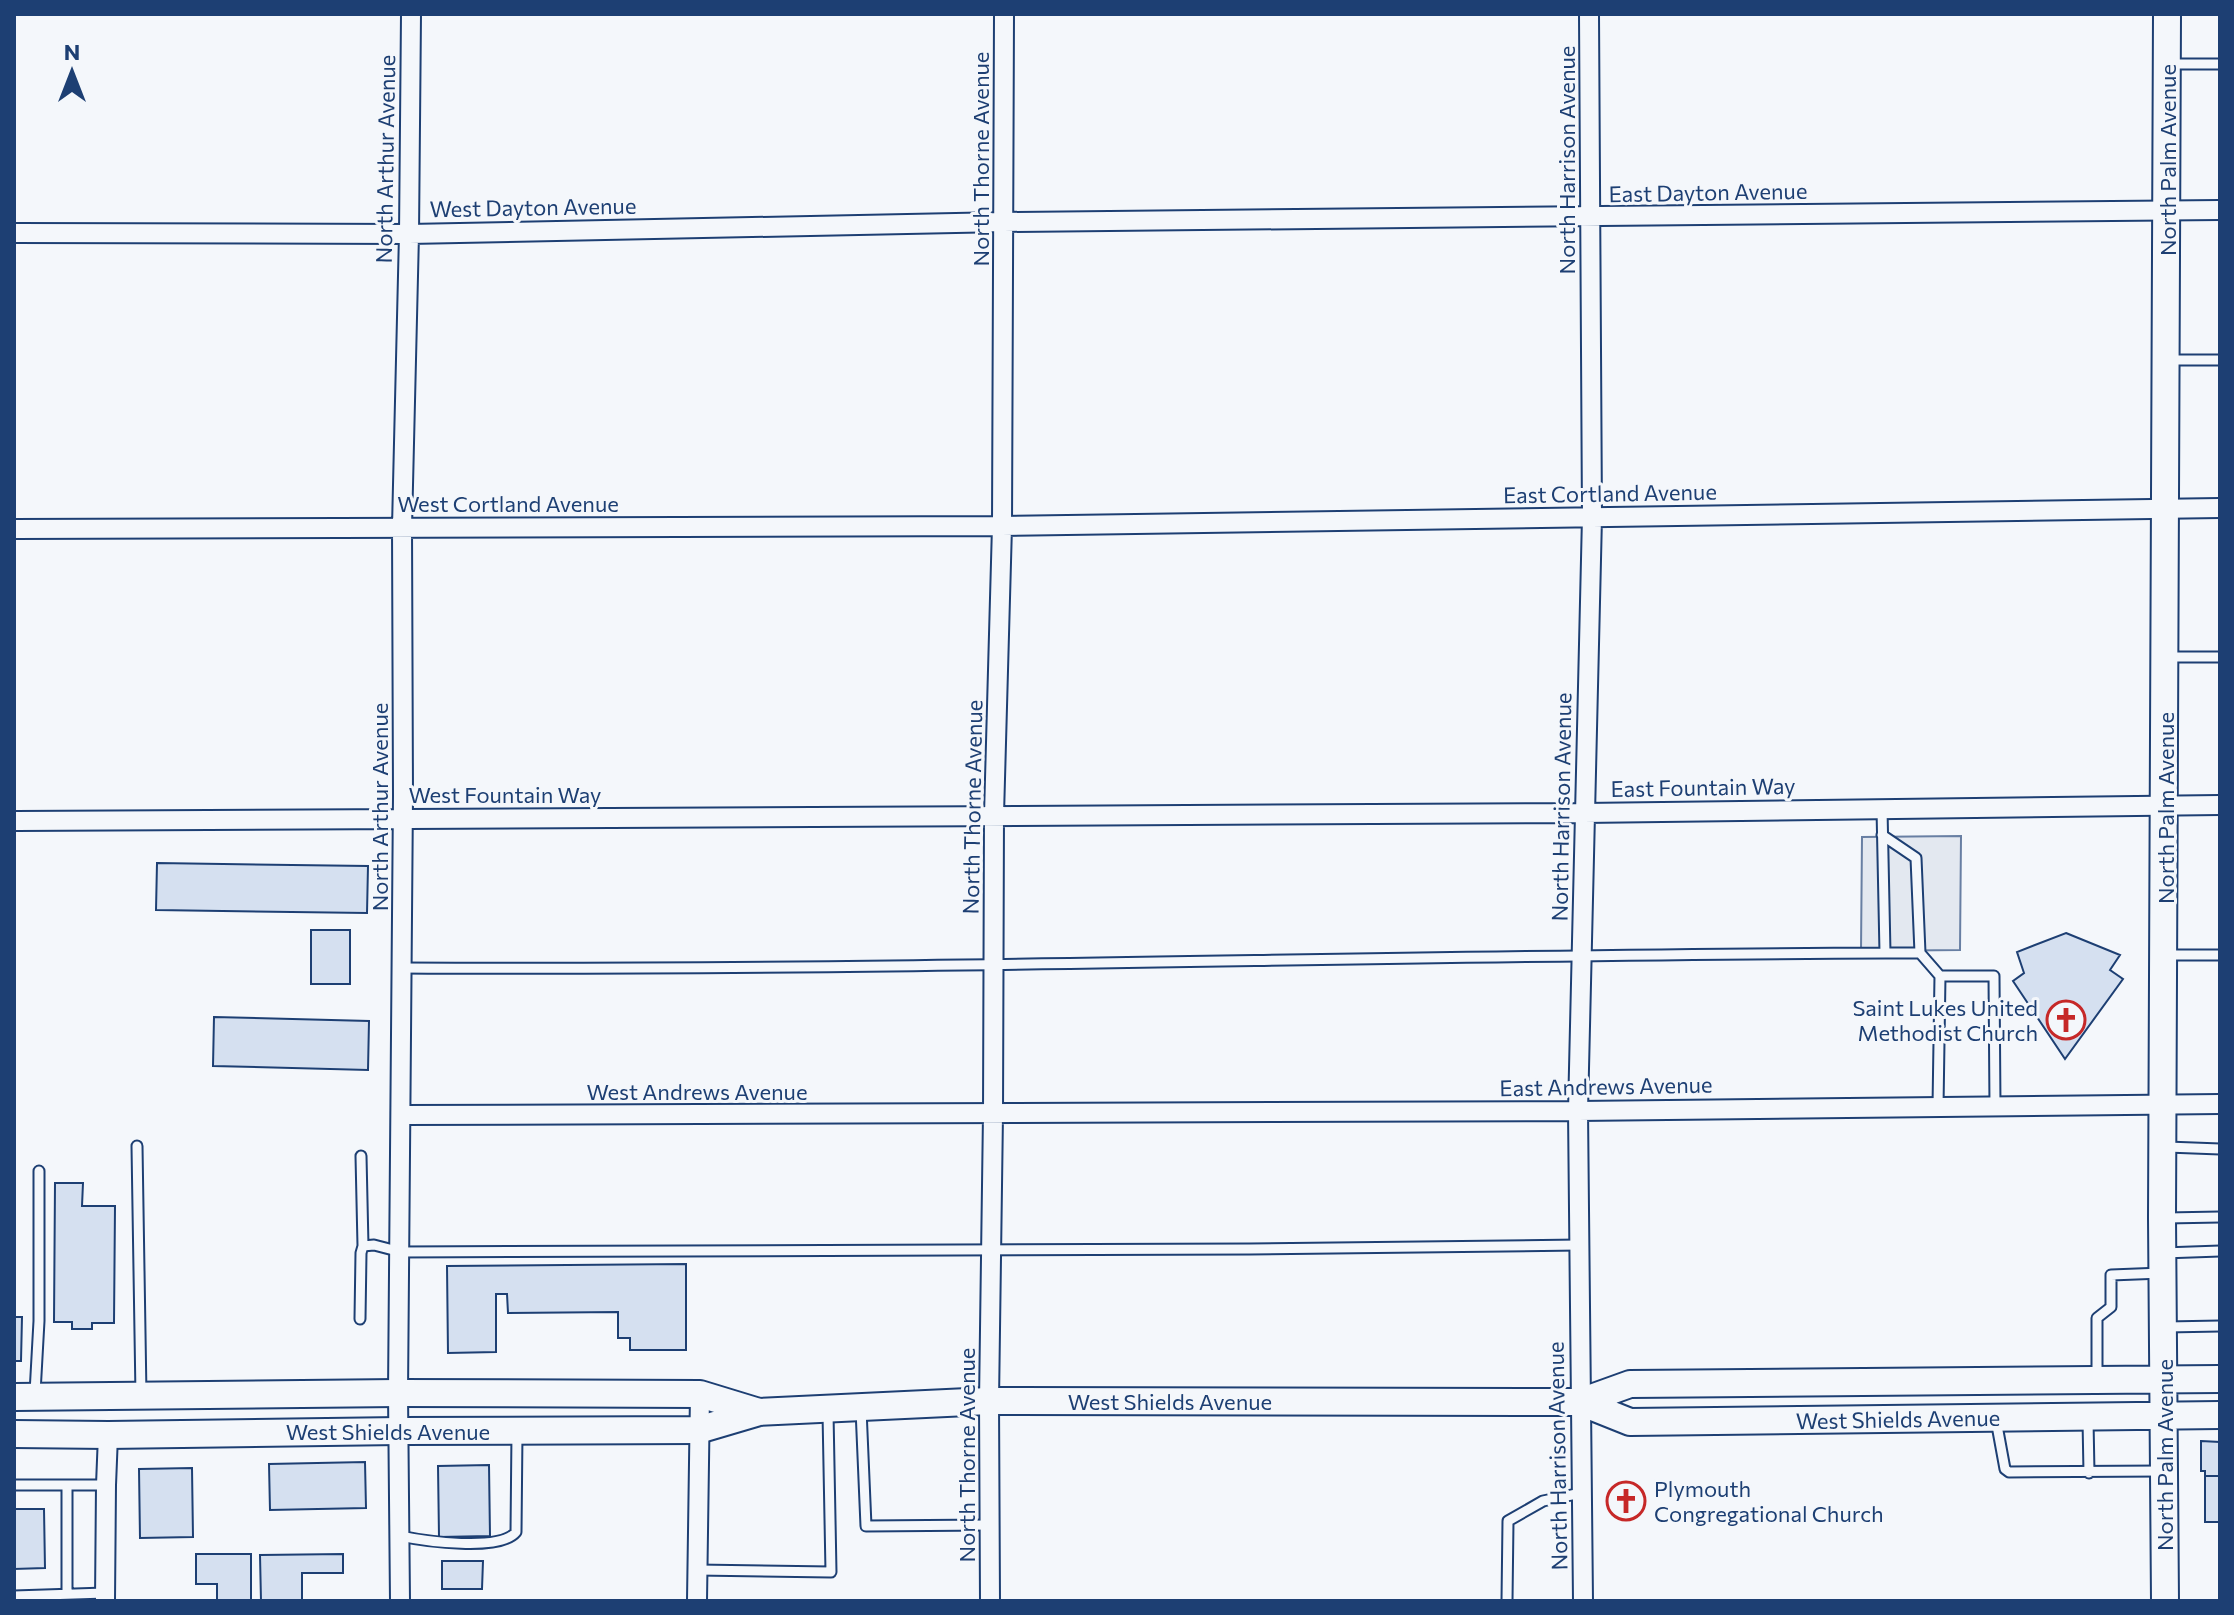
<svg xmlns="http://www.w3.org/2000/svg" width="2234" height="1615" font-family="Commissioner,sans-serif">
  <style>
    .parking { fill: #e3e8f0; stroke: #687fa3; stroke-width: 2 }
    .building { fill: #d5e0f0; stroke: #1d3f73; stroke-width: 2 }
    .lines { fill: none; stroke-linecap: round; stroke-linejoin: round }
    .lane-casing { stroke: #1d3f73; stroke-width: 13 }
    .street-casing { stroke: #1d3f73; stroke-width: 22 }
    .secondary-casing { stroke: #1d3f73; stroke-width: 30 }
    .lane { stroke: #f4f7fb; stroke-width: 9 }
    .street { stroke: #f4f7fb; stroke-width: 18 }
    .secondary { stroke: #f4f7fb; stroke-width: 26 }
    .labels { text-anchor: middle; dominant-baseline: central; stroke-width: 6; stroke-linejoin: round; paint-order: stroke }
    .street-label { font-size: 22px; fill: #1d3f73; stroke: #f4f7fb }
    .poi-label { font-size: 22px; fill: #1d3f73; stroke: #f4f7fb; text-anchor: end }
  </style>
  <rect width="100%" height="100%" fill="#f4f7fb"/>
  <path class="parking" d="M1961,836L1960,950L1861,951L1862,837Z"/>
  <path class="building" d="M157,863L368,866L367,913L156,910Z
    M311,930H350V984H311Z
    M2066,933L2120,955L2110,970L2123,979L2065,1059L2013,981L2024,973L2017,952Z
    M214,1017L369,1021L368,1070L213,1066Z
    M55,1183H83L82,1206H115L114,1323H92V1329H72V1322H54Z
    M686,1264V1350H630V1338H618V1312L508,1313L507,1294H496V1352L448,1353L447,1266Z
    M14,1317H22L21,1361H14Z
    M2201,1441L2220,1442V1476H2205V1471H2201Z
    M365,1462L366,1508L270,1510L269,1464Z
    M489,1465L490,1536L439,1537L438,1466Z
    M192,1468L193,1537L140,1538L139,1469Z
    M2205,1476H2220V1522H2205Z
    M14,1509H44L45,1568L14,1569Z
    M196,1554H251V1601H217V1584H196Z
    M343,1554V1573H302V1601H261L260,1555Z
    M442,1561H483L482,1589H442Z"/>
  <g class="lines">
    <g class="lane-casing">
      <path id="lane" d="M2171,64H2220
        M2167,360H2220
        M2167,657H2220
        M1882,835L1916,858L1920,953H1885L1882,809
        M1920,953L1940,976
        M2167,955H2220
        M402,968C896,971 1390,955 1885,953
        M1938,1107L1940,976H1994L1995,1106
        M137,1146L141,1395
        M2167,1147L2220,1149
        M361,1156L363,1246
        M2166,1218L2220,1217
        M2163,1253L2220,1251
        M360,1319L361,1253L363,1246L374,1245L401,1252L1250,1249L1579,1245
        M2166,1327L2220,1326
        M2097,1378V1318L2111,1307V1275L2162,1273
        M35,1393L39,1321V1171
        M861,1409L866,1526L990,1525
        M1996,1420L2005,1469L2009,1472L2163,1471
        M2088,1420L2089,1473
        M14,1485H106
        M67,1485V1594
        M400,1536C424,1541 500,1552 516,1532L517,1433
        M697,1570L831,1572L828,1413
        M14,1596L105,1593
        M1507,1601L1508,1521L1543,1501L1581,1493"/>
    </g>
    <g class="street-casing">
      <path id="street" d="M14,233L409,234L1004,222L2220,210
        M14,529L1002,526L2220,508
        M16,821L1584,813L2220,805
        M401,1115L1578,1111L2220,1104
        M105,1601L106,1485L108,1435
        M400,1601L398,1393L403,796L402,527L409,234L411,14
        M697,1601L700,1394
        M990,1601L989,1401L993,1114L994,815L1002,526L1004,14
        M1583,1601L1578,1111L1592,517L1589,14"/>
    </g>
    <g class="secondary-casing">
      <path id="secondary" d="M14,1397L398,1393L700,1394L759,1412
        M1580,1402L1630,1422L2220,1415
        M14,1434L108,1435L399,1431L698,1430L759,1412L989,1401L1580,1402L1630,1384L2220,1379
        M2165,1601L2162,1218L2167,14"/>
    </g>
    <use href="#lane" class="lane"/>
    <use href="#street" class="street"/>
    <use href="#secondary" class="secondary"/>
  </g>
  <defs>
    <g id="church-ring" transform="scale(2)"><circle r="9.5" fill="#f4f7fb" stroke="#c62828" stroke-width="1.5"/><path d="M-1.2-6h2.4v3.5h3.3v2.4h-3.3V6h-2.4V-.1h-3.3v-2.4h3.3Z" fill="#c62828"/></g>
  </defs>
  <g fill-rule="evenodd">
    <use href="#church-ring" x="2066" y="1020"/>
    <use href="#church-ring" x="1626" y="1501"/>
  </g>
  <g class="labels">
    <g class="street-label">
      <text transform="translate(385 159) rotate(-89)">North Arthur Avenue</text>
      <text transform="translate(980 159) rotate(-90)">North Thorne Avenue</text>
      <text transform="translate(1566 160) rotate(-90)">North Harrison Avenue</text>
      <text transform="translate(2167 160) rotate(-90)">North Palm Avenue</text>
      <text transform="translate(1708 192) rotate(-1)">East Dayton Avenue</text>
      <text transform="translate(533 207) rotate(-1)">West Dayton Avenue</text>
      <text transform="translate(1610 493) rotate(-1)">East Cortland Avenue</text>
      <text x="508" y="503">West Cortland Avenue</text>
      <text transform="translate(1703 787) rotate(-1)">East Fountain Way</text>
      <text x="505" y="794">West Fountain Way</text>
      <text transform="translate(379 807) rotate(-90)">North Arthur Avenue</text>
      <text transform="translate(972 807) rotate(-89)">North Thorne Avenue</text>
      <text transform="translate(1561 807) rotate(-89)">North Harrison Avenue</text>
      <text transform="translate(2165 808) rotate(-90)">North Palm Avenue</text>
      <text transform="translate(1606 1086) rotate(-1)">East Andrews Avenue</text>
      <text x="697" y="1091">West Andrews Avenue</text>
      <text x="1170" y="1401">West Shields Avenue</text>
      <text transform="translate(1898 1419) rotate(-1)">West Shields Avenue</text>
      <text x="388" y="1431">West Shields Avenue</text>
      <text transform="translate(966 1455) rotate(-90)">North Thorne Avenue</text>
      <text transform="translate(2164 1455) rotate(-90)">North Palm Avenue</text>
      <text transform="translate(1557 1456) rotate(-91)">North Harrison Avenue</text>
    </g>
    <g class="poi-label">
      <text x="2038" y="1007">Saint Lukes United<tspan x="2038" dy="25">Methodist Church</tspan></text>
      <text x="1654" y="1488" text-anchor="start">Plymouth<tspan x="1654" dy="25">Congregational Church</tspan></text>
    </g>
  </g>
  <rect width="2234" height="1615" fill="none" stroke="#1d3f73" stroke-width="32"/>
  <g transform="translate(72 72)" stroke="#f4f7fb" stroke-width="6" paint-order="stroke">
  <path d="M0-6L14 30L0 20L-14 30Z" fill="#1d3f73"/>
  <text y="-12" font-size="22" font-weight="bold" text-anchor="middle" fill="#1d3f73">N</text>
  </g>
</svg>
